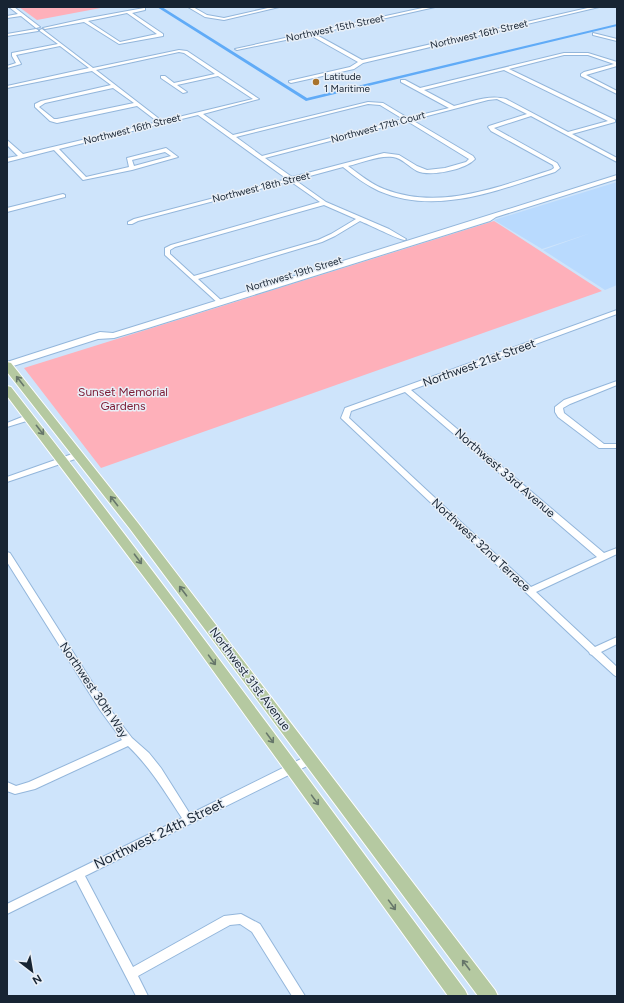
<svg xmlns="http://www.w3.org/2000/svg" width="624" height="1003" font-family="Figtree,sans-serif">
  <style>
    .built { fill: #b9dafe }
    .green { fill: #feb0ba }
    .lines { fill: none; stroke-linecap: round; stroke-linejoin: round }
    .canal { fill: #60abf7; fill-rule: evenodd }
    .minor-casing { stroke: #93b6db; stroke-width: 2 }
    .tertiary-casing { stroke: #93b6db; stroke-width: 2 }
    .primary-casing { stroke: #fff; stroke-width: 2 }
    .minor { fill: #fff; fill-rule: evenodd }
    .tertiary { fill: #fff; fill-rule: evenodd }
    .primary { fill: #b5c9a1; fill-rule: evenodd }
    .oneway { stroke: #66766a }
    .poi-dot { fill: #a8732c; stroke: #e8eff7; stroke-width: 1.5 }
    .labels { text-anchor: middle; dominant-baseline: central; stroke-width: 3; stroke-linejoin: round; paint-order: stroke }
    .far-street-label { font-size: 10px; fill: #172433; stroke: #e8eff7 }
    .far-poi-label { font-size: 10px; fill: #172433; stroke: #e8eff7; text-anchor: start }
    .street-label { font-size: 12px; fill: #172433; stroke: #e8eff7 }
    .park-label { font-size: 12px; fill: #7c1b35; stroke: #e8eff7 }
    .near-street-label { font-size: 14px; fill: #172433; stroke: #e8eff7 }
  </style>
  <rect width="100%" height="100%" fill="#cee4fb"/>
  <path class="built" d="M617,182V285L605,290L543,250L591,233L542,249L494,220Z"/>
  <path class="green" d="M19,7H106L37,20Z
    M494,221L602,291L101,468L24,368Z"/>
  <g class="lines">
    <path class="canal" d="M157,7H162L307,98L617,24V26L306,101Z"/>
    <g class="minor-casing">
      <path id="minor" d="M9,7H14L40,27L36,28L21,16L7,18V16L18,14Z
        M188,7H193L207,15L224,18L272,7H279L224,20L205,17Z
        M427,7H435L315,34L362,60L592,7H599L363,63L354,69L291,83L289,82V81L350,67L358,62L310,35L237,50L235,49Z
        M144,8H145V10L132,13L163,34V36L119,44L84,22L45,29L43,28L84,19ZM127,13L157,34L120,42L88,21Z
        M36,29L38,30V31L7,36V34Z
        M42,29L93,68L179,50L187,51L259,99L203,114L233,135L368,102L383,103L408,118L449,108L401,82V80H405L420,88L564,53H588L617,62V66L586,75L617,91V94L581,76V74L584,72L614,64L588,55H564L509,69L615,120V122L572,134L617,158V162L531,116L494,128L557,163L560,168L555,172C498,190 437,216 379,191C366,185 354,176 343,167L295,180L326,202L389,229L406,239L405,240C401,241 368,224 360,221L335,236L322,242L198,279L223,302L224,303L221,305L219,304L165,255V248L171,245L320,202L290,181L138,221L132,224H128V222L134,219L287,179L198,115L59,149L86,177L129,167L127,158L166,148L178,157L132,170L83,180L54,150L7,162V158L18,156L7,145V140L23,154L158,122L137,106L57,123L50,121L35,107V104L41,101L111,85L92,71L7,88V86L89,68L60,46L16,55L21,64L7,68V66L16,63L12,56V53L58,44L40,31V30ZM179,52L184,53L215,74L174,83L165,76H161V78L183,93L187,92L177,85L218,76L253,99L162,121L96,70ZM504,70L608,121L568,132L506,99C489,94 470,102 454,106L424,90ZM113,88L134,103L57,119H54L39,107L45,103ZM497,99L527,114L489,126L488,127L491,131L553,165L554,168L551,170C497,187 440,211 384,189C371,184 359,174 348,166C361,163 379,155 393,157C402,158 409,167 417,171C430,177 465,170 475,159L473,156L412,120L488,100ZM368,104L380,105L403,119L262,156L236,137ZM407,121L469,159L466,162L445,168L427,170L417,166L399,155L384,153L292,177L265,158ZM165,152L171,156L134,166L132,160ZM324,205L356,219L331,234L318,240L194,276L170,254V250L175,247Z
        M593,33L617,39V41L593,35Z
        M63,194L65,195V197L7,212V208Z
        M617,310V314L411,390L604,553L617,548V554L536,592L595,647L617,637V644L601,652L617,667V677L614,675L592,655L590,654L589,652L341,418L345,408ZM405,392L597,557L531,587L349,418L351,411Z
        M617,381V385L570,404L563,408L564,413L604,444H617V448H599L558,417L555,412V407L564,400Z
        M27,415H30L34,417L33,419L7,427V423Z
        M75,453H81L82,455L81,457L7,482V477Z
        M7,552L10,553L106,704L132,738L149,753L161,768L190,814L307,756L311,755L315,756L316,759L315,762L85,876L133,967L224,916L241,914L260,924L305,996H292L252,932L240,924L230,925L138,976L148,996H136L76,880L7,914V904L182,818C165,792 150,767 128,746L35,789L15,794L7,791V782L16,786L29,782L122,740L100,710L7,562Z"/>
    </g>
    <g class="tertiary-casing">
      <path id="tertiary" d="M617,175V179L496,217L490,221L148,328L114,338L98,339L7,368V362L100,332L113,333L142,324Z"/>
    </g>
    <g class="primary-casing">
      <path id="primary" d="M7,362L11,363L138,523L495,990L498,996H478L130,529L7,372Z
        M7,386L11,387C166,585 315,788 465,990L468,996H448L175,618L7,396Z"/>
    </g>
    <use href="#minor" class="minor"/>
    <use href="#tertiary" class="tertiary"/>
    <use href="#primary" class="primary"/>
  </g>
  <defs><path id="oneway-shaft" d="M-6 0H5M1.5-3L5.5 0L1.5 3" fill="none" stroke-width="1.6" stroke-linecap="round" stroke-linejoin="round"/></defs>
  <g class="oneway">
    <use href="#oneway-shaft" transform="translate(20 381) rotate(-128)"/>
    <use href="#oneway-shaft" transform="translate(40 430) rotate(52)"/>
    <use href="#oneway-shaft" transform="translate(114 501) rotate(-128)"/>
    <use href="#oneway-shaft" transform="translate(138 559) rotate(53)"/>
    <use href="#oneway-shaft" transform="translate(183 591) rotate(-127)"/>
    <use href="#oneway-shaft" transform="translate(212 660) rotate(54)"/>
    <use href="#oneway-shaft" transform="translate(270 738) rotate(54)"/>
    <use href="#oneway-shaft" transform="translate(315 800) rotate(54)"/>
    <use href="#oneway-shaft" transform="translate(392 905) rotate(54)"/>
    <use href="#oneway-shaft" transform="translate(466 965) rotate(-127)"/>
  </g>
  <circle class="poi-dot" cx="316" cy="82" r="4"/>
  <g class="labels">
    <g class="far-street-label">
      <text transform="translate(335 28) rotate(-12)">Northwest 15th Street</text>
      <text transform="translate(479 34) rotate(-13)">Northwest 16th Street</text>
      <text transform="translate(378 127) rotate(-15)">Northwest 17th Court</text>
      <text transform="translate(132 129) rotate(-14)">Northwest 16th Street</text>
      <text transform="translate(261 187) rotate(-14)">Northwest 18th Street</text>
      <text transform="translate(294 274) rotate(-17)">Northwest 19th Street</text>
    </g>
    <g class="far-poi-label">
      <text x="324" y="76">Latitude<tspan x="324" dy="12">1 Maritime</tspan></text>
    </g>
    <g class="street-label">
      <text transform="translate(479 363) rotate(-20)">Northwest 21st Street</text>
      <text transform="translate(505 473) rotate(41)">Northwest 33rd Avenue</text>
      <text transform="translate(481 545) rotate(43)">Northwest 32nd Terrace</text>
      <text transform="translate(250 679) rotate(53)">Northwest 31st Avenue</text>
      <text transform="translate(94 690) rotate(56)">Northwest 30th Way</text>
    </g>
    <g class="park-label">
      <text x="123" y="392">Sunset Memorial<tspan x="123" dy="14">Gardens</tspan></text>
    </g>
    <g class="near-street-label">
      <text transform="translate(159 834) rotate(-26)">Northwest 24th Street</text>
    </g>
  </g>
  <rect width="624" height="1003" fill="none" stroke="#172433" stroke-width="16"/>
  <g transform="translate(32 971) rotate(149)" stroke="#e8eff7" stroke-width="3" paint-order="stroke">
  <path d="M0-3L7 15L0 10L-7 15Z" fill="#172433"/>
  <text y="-6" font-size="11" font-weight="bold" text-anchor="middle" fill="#172433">N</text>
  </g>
</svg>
